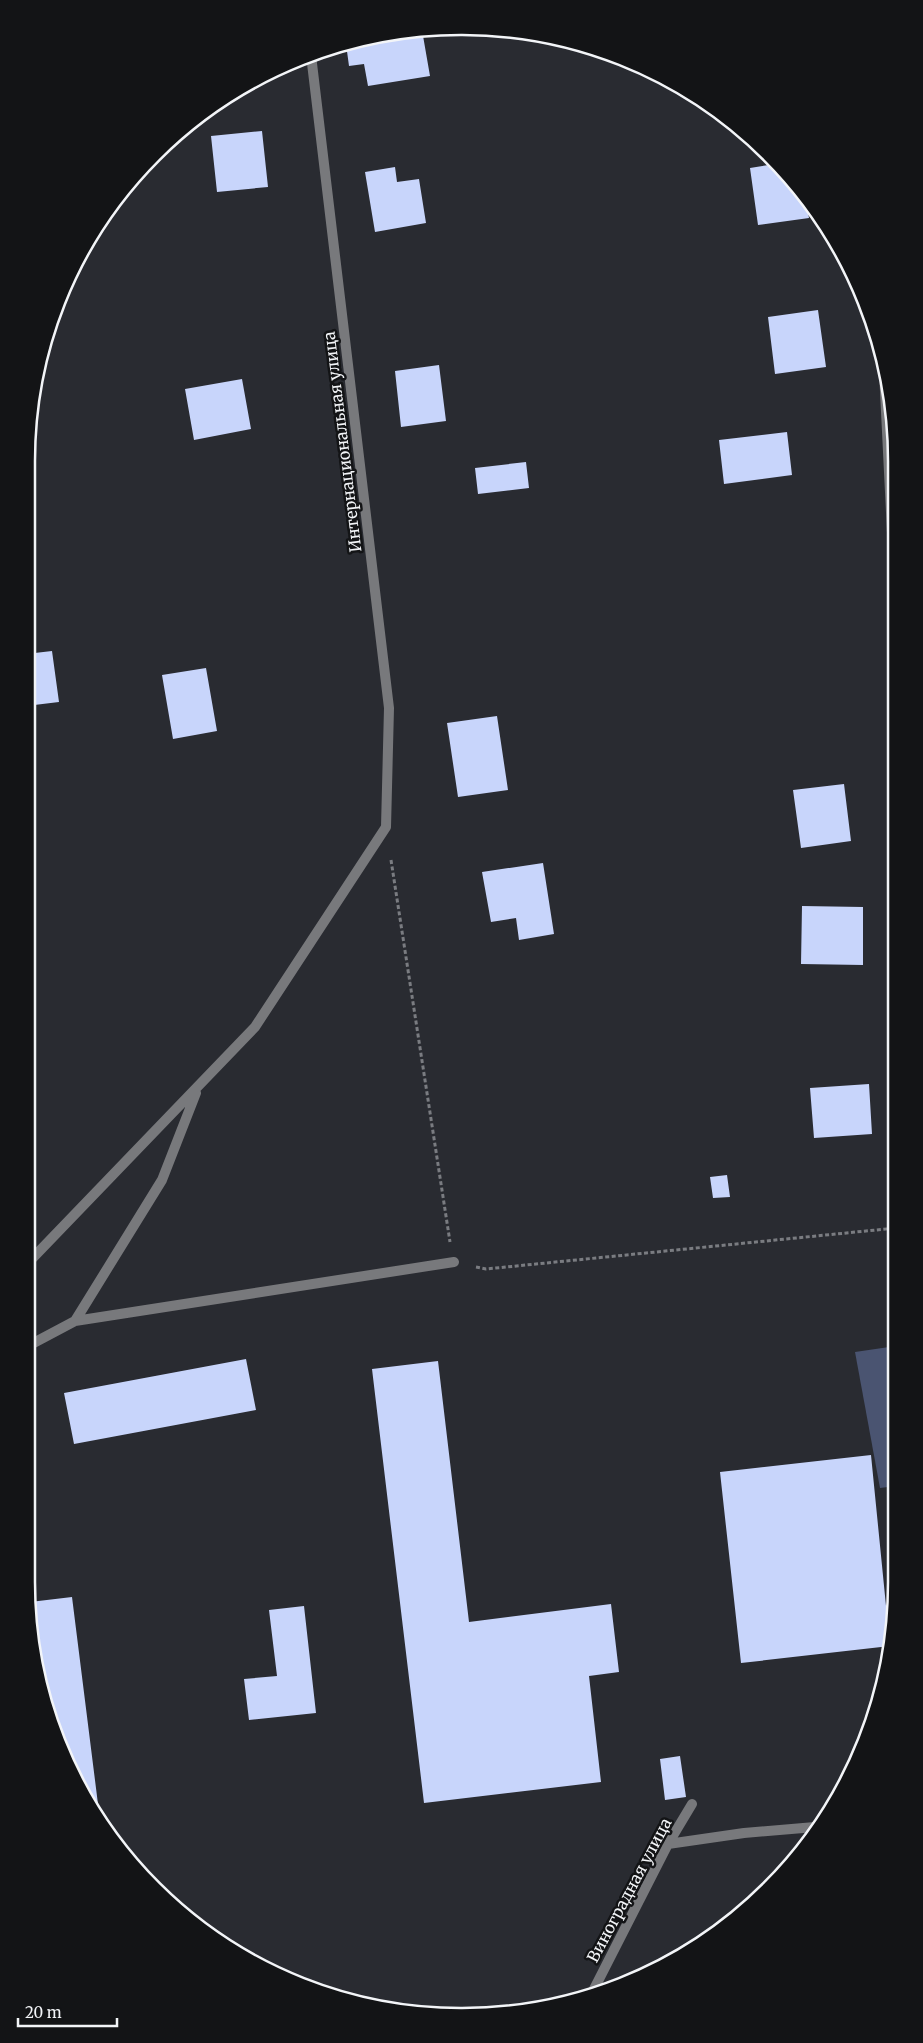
<svg xmlns="http://www.w3.org/2000/svg" width="923" height="2043" font-family="Merriweather,serif">
  <style>
    .green { fill: #4a5471 }
    .building { fill: #c8d5fb }
    .lines { fill: none; stroke-linecap: round; stroke-linejoin: round }
    .path { stroke: #7a7c81; stroke-width: 3; stroke-dasharray: 4 2.5; stroke-linecap: butt }
    .street { stroke: #78797c; stroke-width: 10 }
    .labels { text-anchor: middle; dominant-baseline: central; stroke-width: 5; stroke-linejoin: round; paint-order: stroke }
    .street-label { font-size: 16px; fill: #f3f5f8; stroke: #131416 }
    .rim { fill: none; stroke: #f3f5f8; stroke-width: 2.5 }
  </style>
  <rect width="100%" height="100%" fill="#292b31"/>
  <path class="green" d="M896,1346V1486L880,1488L855,1352Z"/>
  <path class="building" d="M422,30L430,76L368,86L364,64L349,66L346,44L376,35Z
    M262,131L268,187L217,192L211,136Z
    M775,164L805,195L809,218L758,225L750,168Z
    M395,167L397,182L419,179L426,223L375,232L365,172Z
    M818,310L826,367L775,374L768,317Z
    M439,365L446,421L401,427L395,371Z
    M242,379L251,429L194,440L185,389Z
    M787,432L792,475L724,484L719,440Z
    M526,462L529,488L478,494L475,468Z
    M52,651L59,702L26,706V654Z
    M206,668L217,731L173,739L162,675Z
    M497,716L508,790L458,797L447,723Z
    M844,784L851,841L801,848L793,790Z
    M543,863L554,934L519,940L516,918L491,922L482,872Z
    M802,906L863,907V965L801,964Z
    M869,1084L872,1134L814,1138L810,1088Z
    M727,1175L730,1197L713,1198L710,1177Z
    M246,1359L256,1410L74,1444L64,1393Z
    M438,1361L469,1622L611,1604L619,1672L589,1676L601,1782L424,1803L372,1369Z
    M871,1455L890,1646L741,1663L720,1472Z
    M72,1597L100,1820L84,1799L49,1722L30,1602Z
    M304,1606L316,1713L249,1720L244,1679L277,1676L269,1610Z
    M680,1756L686,1797L665,1800L660,1759Z"/>
  <g class="lines">
    <path class="path" d="M391,860L450,1242
      M476,1267L486,1269L896,1228"/>
    <path class="street" d="M884,371L893,553
      M26,1265L255,1027L386,827L389,708L311,55
      M75,1321L454,1262
      M26,1347L75,1321L162,1180L196,1093
      M668,1844L744,1833L815,1827
      M593,1991L668,1844L692,1804"/>
  </g>
  <g class="labels">
    <g class="street-label">
      <text transform="translate(342 442) rotate(-97)">Интернациональная улица</text>
      <text transform="translate(629 1890) rotate(-62)">Виноградная улица</text>
    </g>
  </g>
  <path d="M0 0H923V2043H0ZM461 35H462A426 426 0 0 1 888 461V1582A426 426 0 0 1 462 2008H461A426 426 0 0 1 35 1582V461A426 426 0 0 1 461 35Z" fill="#131416" fill-rule="evenodd"/>
  <path class="rim" d="M461 35H462A426 426 0 0 1 888 461V1582A426 426 0 0 1 462 2008H461A426 426 0 0 1 35 1582V461A426 426 0 0 1 461 35Z"/>
  <path d="M18 2018v8h99v-8" fill="none" stroke="#f3f5f8" stroke-width="2.5"/>
  <text x="25" y="2018" font-size="15" fill="#f3f5f8" stroke="#131416" stroke-width="4" paint-order="stroke">20 m</text>
</svg>
